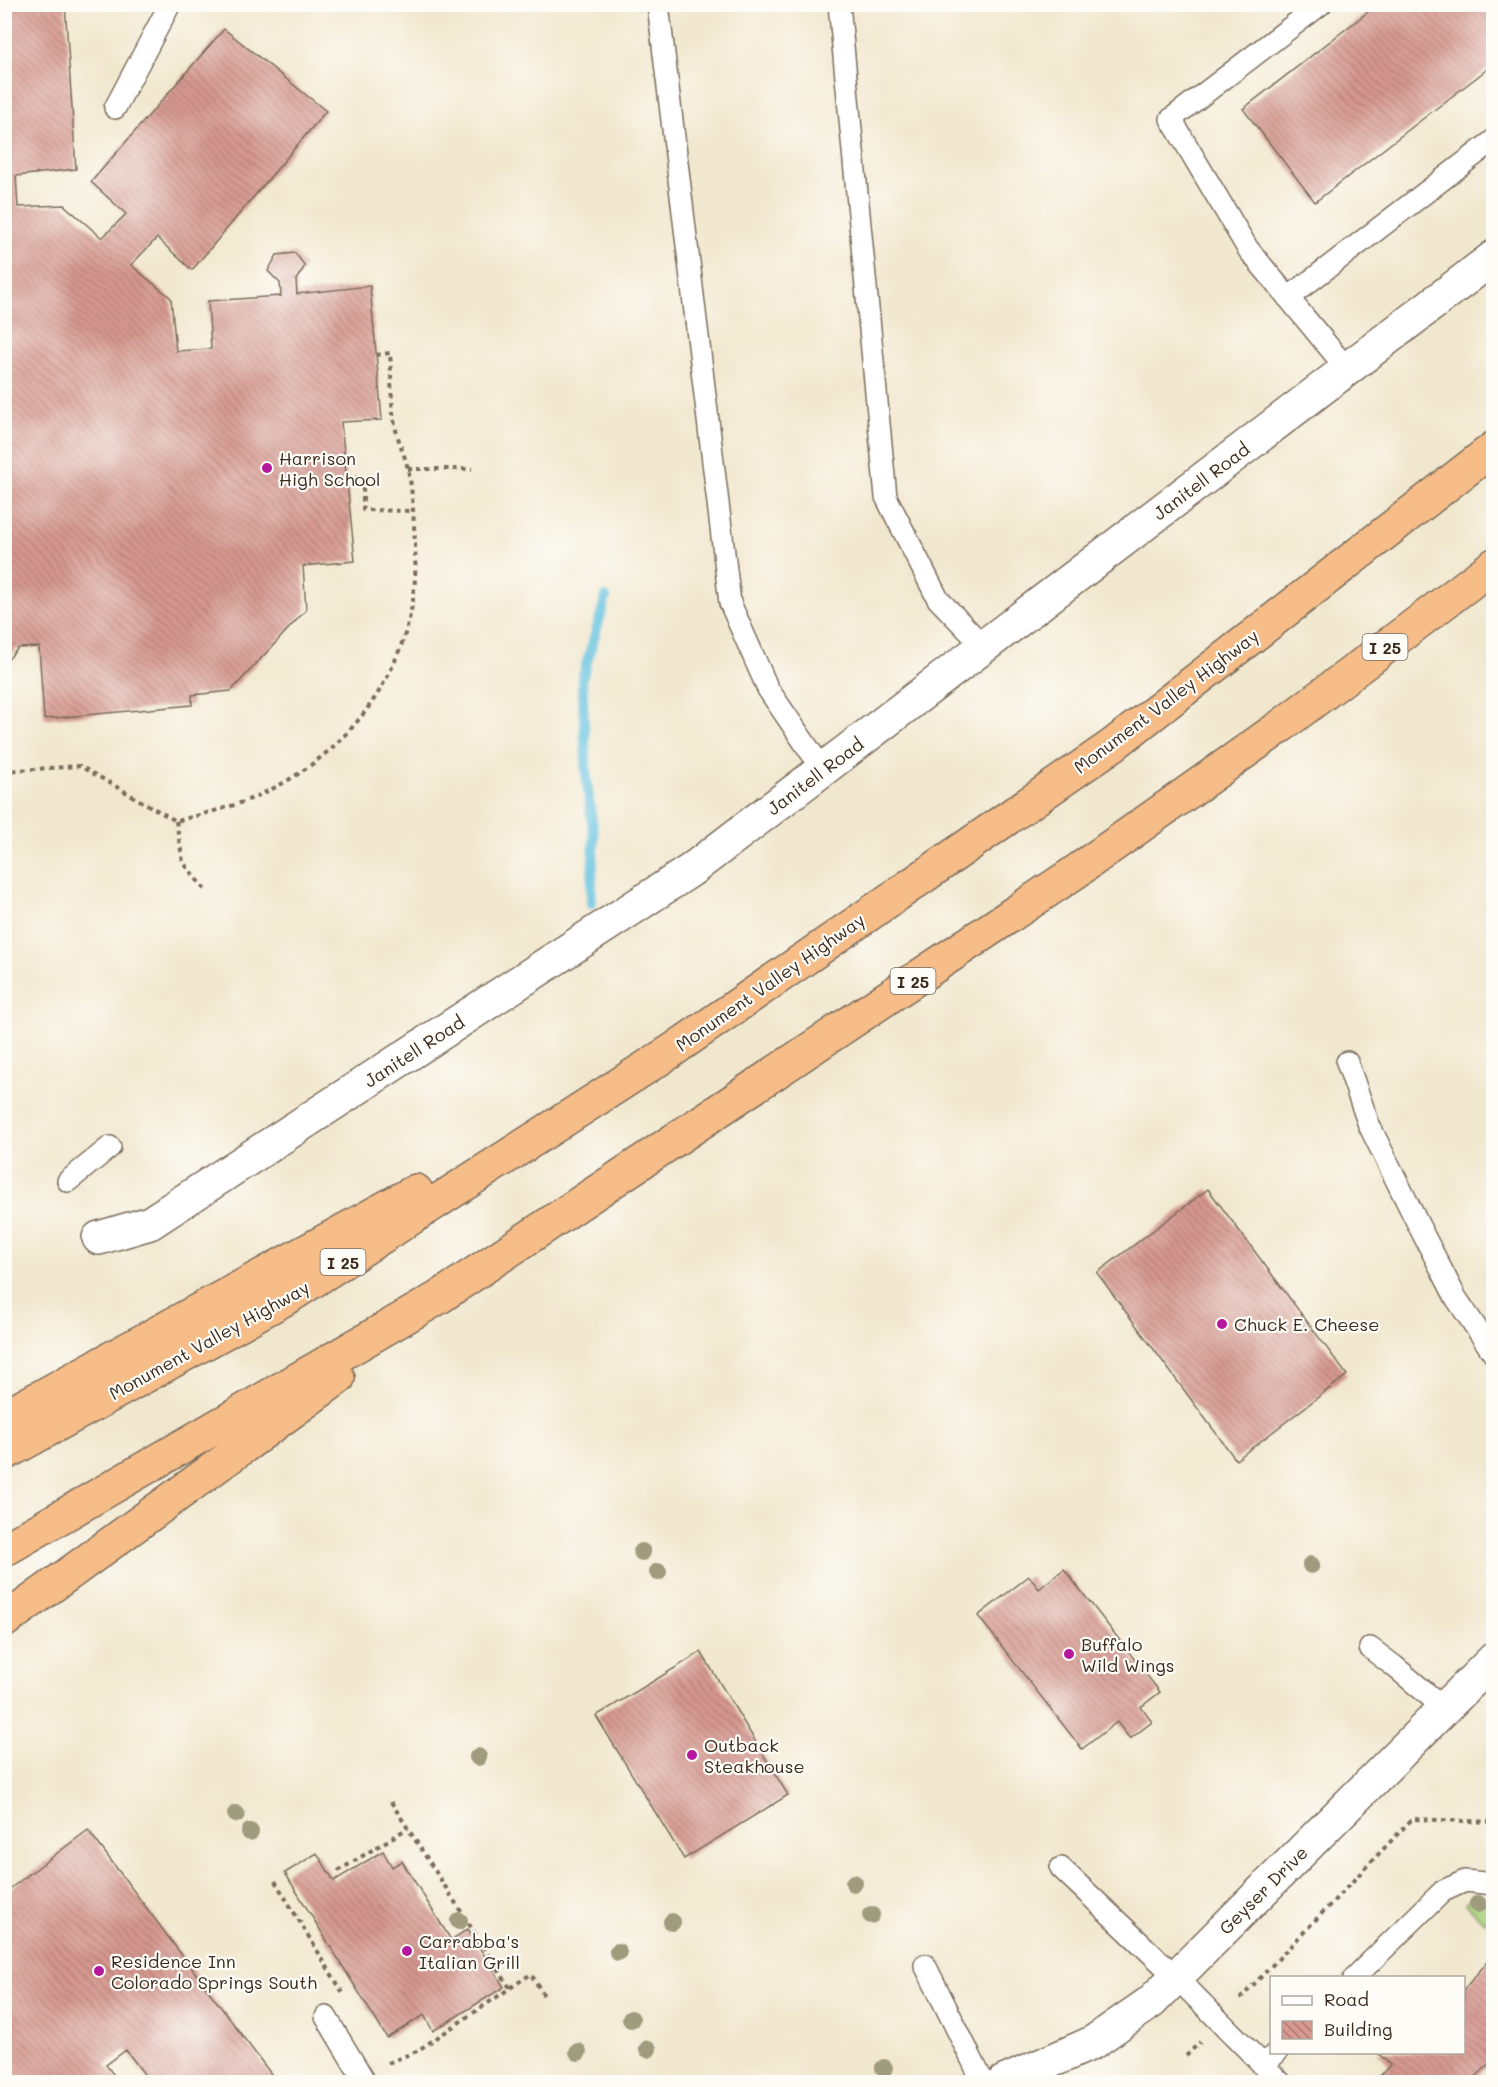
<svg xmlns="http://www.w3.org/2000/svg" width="1498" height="2087" font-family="Mali,sans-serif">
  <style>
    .grass { fill: #a8d27e; stroke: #727e4e; stroke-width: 1.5 }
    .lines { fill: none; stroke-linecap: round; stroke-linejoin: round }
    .stream { stroke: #5fc0de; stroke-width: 10 }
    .building { fill: url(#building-back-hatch) }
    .service-casing { stroke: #7b6c5c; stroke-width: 24 }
    .minor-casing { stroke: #7b6c5c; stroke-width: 36 }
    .motorway-casing { stroke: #7b6c5c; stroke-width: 36 }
    .path { stroke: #7b6c5c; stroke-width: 4; stroke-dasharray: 4.5 4.5; stroke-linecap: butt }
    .service { stroke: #fff; stroke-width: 21 }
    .minor { stroke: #fff; stroke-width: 33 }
    .motorway { stroke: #f7bd88; stroke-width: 33 }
    .tree { fill: #9f9b7d }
    .poi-dot { fill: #b5179e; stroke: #fdfcf7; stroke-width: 2 }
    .labels { text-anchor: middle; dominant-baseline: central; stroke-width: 4.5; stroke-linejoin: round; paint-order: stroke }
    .shield { fill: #fdfcf7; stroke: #75695f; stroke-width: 1.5 }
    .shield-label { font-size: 16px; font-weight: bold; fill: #3b2a1e }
    .poi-label { font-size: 18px; fill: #3b2a1e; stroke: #fdfcf7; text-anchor: start }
    .street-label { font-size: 18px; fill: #3b2a1e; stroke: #fdfcf7 }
  </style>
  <defs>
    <pattern id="building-back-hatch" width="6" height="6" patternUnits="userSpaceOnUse" patternTransform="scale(1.5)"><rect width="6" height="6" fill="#d6988f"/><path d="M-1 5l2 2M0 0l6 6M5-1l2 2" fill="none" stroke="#af7c74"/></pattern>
  </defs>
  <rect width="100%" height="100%" fill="#fdfcf7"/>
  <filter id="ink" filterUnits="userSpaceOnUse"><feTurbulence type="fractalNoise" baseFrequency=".0167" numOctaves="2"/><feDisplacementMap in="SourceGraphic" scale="12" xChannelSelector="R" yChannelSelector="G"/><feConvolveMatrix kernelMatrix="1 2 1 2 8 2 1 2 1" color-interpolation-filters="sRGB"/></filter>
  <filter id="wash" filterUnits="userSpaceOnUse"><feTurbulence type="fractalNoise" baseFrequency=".008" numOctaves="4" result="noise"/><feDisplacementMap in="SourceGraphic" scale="24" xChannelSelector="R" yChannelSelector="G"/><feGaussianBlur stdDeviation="1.35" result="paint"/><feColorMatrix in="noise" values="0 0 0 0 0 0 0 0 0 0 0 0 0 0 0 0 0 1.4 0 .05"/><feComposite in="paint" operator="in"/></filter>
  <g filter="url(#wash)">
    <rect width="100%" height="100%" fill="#f1e7ce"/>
    <path class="grass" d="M1471,1897L1493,1903V1916L1492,1915L1484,1922L1465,1903Z"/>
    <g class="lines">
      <path class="stream" d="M591,904L594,837L587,784L582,679L606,597"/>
    </g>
    <g id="blocks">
      <path class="building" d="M4,4H65L76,169L16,176L18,207L64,205L102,238L126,214L91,182L224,29L326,111L192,270L157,238L131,265L171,298L176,351L211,349L208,301L281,296L280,283L268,271L277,255L295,253L305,266L296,280L297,294L370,286L382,420L341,422L355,561L303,566L306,610L231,691L192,695V705L44,719L39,647L18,648L4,664Z
        M1378,4H1494V64L1315,202L1243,109Z
        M1208,1189L1347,1375L1236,1460L1097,1273Z
        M1064,1569L1160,1692L1141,1707L1152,1722L1130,1739L1117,1722L1082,1749L978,1616L1029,1576L1039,1589Z
        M701,1652L788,1795L684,1859L596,1716Z
        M88,1830L277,2082H150L126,2050L106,2065L119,2082H4V1893Z
        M383,1851L392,1867L402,1861L451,1940L468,1929L504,1987L433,2031L424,2015L387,2038L285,1873L317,1853L334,1881Z
        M1494,1954V2060L1470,2082H1386L1380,2076L1390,2065L1377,2052H1464V1989Z"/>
    </g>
  </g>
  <g filter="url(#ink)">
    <use href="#blocks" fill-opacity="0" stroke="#7b6c5c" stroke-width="1.5"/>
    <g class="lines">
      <g class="service-casing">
        <path id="service" d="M658,4L730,603L768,689L823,770
          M839,4L886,497L938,599L984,647
          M1321,4L1171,119L1248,249L1347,369
          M115,108L170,4
          M1288,298L1494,140
          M1347,1062L1369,1125L1421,1230L1456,1298L1494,1354
          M68,1181L110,1147
          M1370,1648L1394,1666L1444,1708
          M1061,1868L1176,1977L1280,2082
          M925,1965L983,2082
          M1354,1978L1443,1891L1465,1881L1494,1884
          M326,2017L365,2082
          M1263,2066L1277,2052"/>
      </g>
      <g class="minor-casing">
        <path id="minor" d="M99,1238L150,1223L691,870L1494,257
          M1004,2082L1092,2043L1151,2002L1494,1659"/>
      </g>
      <g class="motorway-casing">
        <path id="motorway" d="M4,1417L416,1191
          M4,1454L288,1297L670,1052L1113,745L1494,448
          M4,1550L438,1298L1074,873L1277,729L1494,565
          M4,1621L338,1378"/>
      </g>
      <path class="path" d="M408,469H472
        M346,477L363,478V510L413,511
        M4,771L80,766L176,821C202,814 230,808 255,797C334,763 394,695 411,610C418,578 415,541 413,510C412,496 411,482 408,469C405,456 399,443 396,430C390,405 392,377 390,353L376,355
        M176,821L183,862L205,890
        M391,1802L510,1988
        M338,1871L408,1828
        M275,1881L343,1993
        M1240,1999L1412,1819L1494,1822
        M1186,2056L1200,2042
        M388,2063L417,2051L531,1974L544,1996"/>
      <use href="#service" class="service"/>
      <use href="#minor" class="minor"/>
      <use href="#motorway" class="motorway"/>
    </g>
    <g class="tree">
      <circle cx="642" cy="1552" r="9"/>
      <circle cx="1311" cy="1565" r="9"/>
      <circle cx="658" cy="1572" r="9"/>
      <circle cx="478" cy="1757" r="9"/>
      <circle cx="236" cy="1814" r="9"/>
      <circle cx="250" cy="1832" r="9"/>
      <circle cx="854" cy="1883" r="9"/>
      <circle cx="1478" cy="1904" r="9"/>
      <circle cx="871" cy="1915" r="9"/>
      <circle cx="459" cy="1921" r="9"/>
      <circle cx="672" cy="1922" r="9"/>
      <circle cx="618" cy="1952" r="9"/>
      <circle cx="631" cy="2019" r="9"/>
      <circle cx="648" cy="2049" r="9"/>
      <circle cx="578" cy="2052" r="9"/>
      <circle cx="884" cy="2068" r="9"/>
    </g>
  </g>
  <g class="poi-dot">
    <circle cx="267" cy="468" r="6"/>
    <circle cx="1222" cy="1324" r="6"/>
    <circle cx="1069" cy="1654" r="6"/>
    <circle cx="692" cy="1755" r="6"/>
    <circle cx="407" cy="1951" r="6"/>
    <circle cx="99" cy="1971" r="6"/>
  </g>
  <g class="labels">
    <g class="shield">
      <rect x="1362.5" y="634" width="45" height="26" rx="4.5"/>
      <rect x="890.5" y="968" width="45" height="26" rx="4.5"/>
      <rect x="320.5" y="1249" width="45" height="26" rx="4.5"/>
    </g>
    <g class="shield-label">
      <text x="1385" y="647">I 25</text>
      <text x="913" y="981">I 25</text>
      <text x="343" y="1262">I 25</text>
    </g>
    <g class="poi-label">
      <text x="279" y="458">Harrison<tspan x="279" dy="21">High School</tspan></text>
      <text x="1234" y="1324">Chuck E. Cheese</text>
      <text x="1081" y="1644">Buffalo<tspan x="1081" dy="21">Wild Wings</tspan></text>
      <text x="704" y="1745">Outback<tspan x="704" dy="21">Steakhouse</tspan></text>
      <text x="419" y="1941">Carrabba's<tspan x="419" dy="21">Italian Grill</tspan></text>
      <text x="111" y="1961">Residence Inn<tspan x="111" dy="21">Colorado Springs South</tspan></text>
    </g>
    <g class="street-label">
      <text transform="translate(1201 481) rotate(-37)">Janitell Road</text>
      <text transform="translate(1166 701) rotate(-37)">Monument Valley Highway</text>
      <text transform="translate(815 776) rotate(-37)">Janitell Road</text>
      <text transform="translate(770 982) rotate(-35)">Monument Valley Highway</text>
      <text transform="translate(414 1051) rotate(-33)">Janitell Road</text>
      <text transform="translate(209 1340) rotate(-29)">Monument Valley Highway</text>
      <text transform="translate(1263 1890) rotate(-45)">Geyser Drive</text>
    </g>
  </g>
  <rect width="1498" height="2087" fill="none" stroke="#fdfcf7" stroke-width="24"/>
  <rect x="1270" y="1976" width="195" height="78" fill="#fdfcf7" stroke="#afa8a0" stroke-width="1.5"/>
  <rect x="1282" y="1996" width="30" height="9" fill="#ffffff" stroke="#afa8a0" stroke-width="1.5"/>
  <text x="1324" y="2006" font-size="18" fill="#3b2a1e">Road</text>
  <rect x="1282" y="2021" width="30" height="18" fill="url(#building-back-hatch)" stroke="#afa8a0" stroke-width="1.5"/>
  <text x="1324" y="2036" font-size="18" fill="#3b2a1e">Building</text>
</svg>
